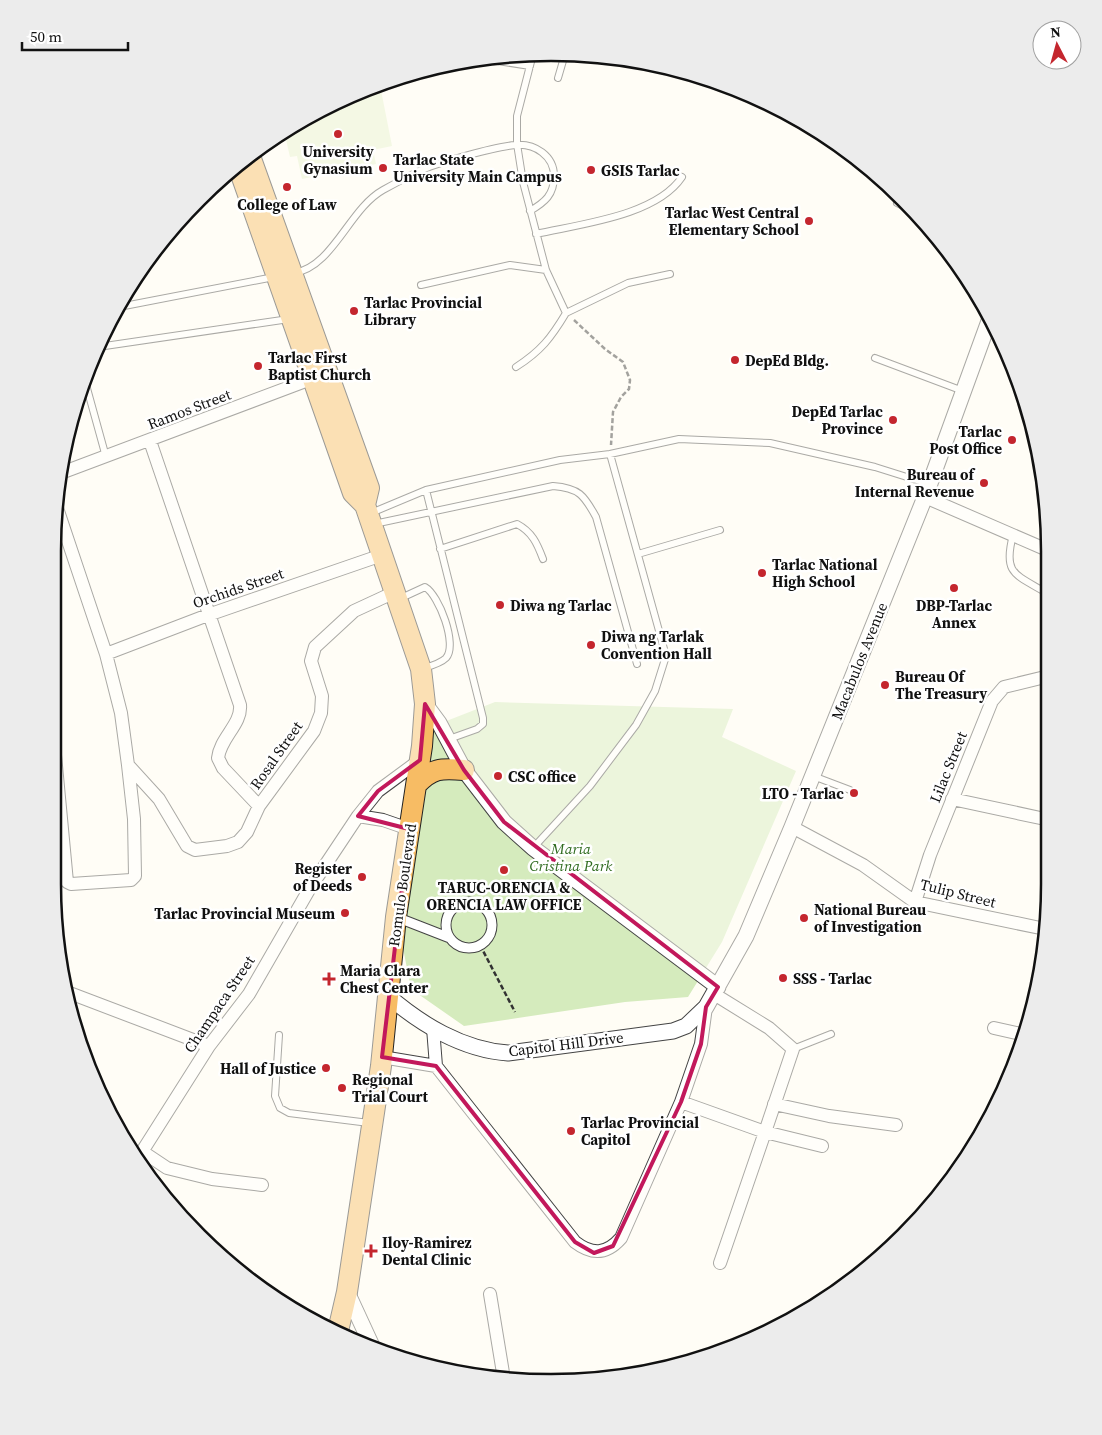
<svg xmlns="http://www.w3.org/2000/svg" width="1102" height="1435" font-family="'Source Serif 4',serif">
  <style>
    .green { fill: #d5ebbd }
    .pitch { fill: #e6f2cf }
    .lines { fill: none; stroke-linecap: round; stroke-linejoin: round }
    .service-casing { stroke: #444; stroke-width: 8 }
    .pedestrian-casing { stroke: #444; stroke-width: 11 }
    .minor-casing { stroke: #444; stroke-width: 14 }
    .tertiary-casing { stroke: #444; stroke-width: 17 }
    .trunk-casing { stroke: #222; stroke-width: 22 }
    .path { stroke: #333; stroke-width: 2.5; stroke-dasharray: 5 2.5; stroke-linecap: butt }
    .service { stroke: #fff; stroke-width: 6 }
    .pedestrian { stroke: #fff; stroke-width: 9 }
    .minor { stroke: #fff; stroke-width: 12 }
    .tertiary { stroke: #fff; stroke-width: 15 }
    .trunk { stroke: #f7bc64; stroke-width: 20 }
    .marked { fill: none; stroke: #c2185b; stroke-width: 4; stroke-linejoin: round }
    .poi-dot { fill: #c4262e; stroke: #fff; stroke-width: 2 }
    .labels { text-anchor: middle; dominant-baseline: central; stroke-width: 5; stroke-linejoin: round; paint-order: stroke }
    .poi-label { font-size: 15px; font-weight: bold; fill: #111; stroke: #fff; text-anchor: start }
    .street-label { font-size: 15px; fill: #111; stroke: #fff }
    .park-label { font-size: 15px; font-style: italic; fill: #2f6b1f; stroke: #fff }
    .rim { fill: none; stroke: #111; stroke-width: 2.5 }
  </style>
  <rect width="100%" height="100%" fill="#fffdf5"/>
  <path class="green" d="M495,702L733,709L722,737L796,771L722,942L688,997L625,1002L464,1026L411,989L403,948L431,727Z"/>
  <path class="pitch" d="M380,85L392,146L373,150L376,164L302,179L297,156L290,157L284,131L360,90Z"/>
  <g class="lines">
    <g class="service-casing">
      <path id="service" d="M533,54L517,116V144L523,182L546,270L566,313L628,283L670,274
        M485,59L530,66
        M558,78L565,54
        M897,203L915,212
        M536,234C580,224 656,216 682,177
        M294,273C333,267 349,209 383,190C394,184 405,178 417,172C436,163 494,147 515,145C535,143 554,156 554,176C554,195 545,202 530,211
        M421,285L510,265L546,270
        M119,307L274,277
        M98,347L289,319
        M875,358L963,391
        M516,367C541,351 551,338 566,313
        M85,381L106,457
        M426,490L483,718V724L477,729L449,739
        M371,513L426,490L560,460L610,454L679,439L770,443L875,467L929,484
        M374,524L553,486C579,488 584,495 596,517L637,664
        M1013,535C1003,573 1014,574 1045,592
        M440,549L517,524C532,532 537,543 543,559
        M638,554L720,530
        M399,599L425,587C439,595 458,645 446,658C441,663 431,666 424,668
        M813,776L850,790
        M533,848L590,786L636,725L655,691L666,656L610,454
        M279,1035L275,1096L280,1108L289,1113L369,1123
        M793,1049L831,1034"/>
    </g>
    <g class="pedestrian-casing">
      <path id="pedestrian" d="M446 925a23 23 0 1 1 46 0a23 23 0 1 1-46 0Z
        M396,917L450,938"/>
    </g>
    <g class="minor-casing">
      <path id="minor" d="M150,441L240,705C242,724 220,738 218,758L223,768L259,806
        M61,473L319,376
        M925,497L1045,549
        M56,505L106,654L121,713L128,765L159,799L187,846L195,850L227,846L238,842L247,832L259,806L314,731L321,713L322,696L311,661L315,647L354,611L395,592
        M106,654L208,615L382,555
        M53,734L67,882L71,884L131,880L135,876L134,819L128,765
        M952,799L1045,819
        M358,816L383,820L409,829
        M792,827L863,865L915,902L1045,929
        M915,902L930,855L992,701L1004,687L1045,677
        M67,992L209,1046
        M714,994L769,1028L793,1049L765,1132L822,1146
        M433,1028L436,1066
        M994,1028L1025,1035
        M382,1057L436,1066L575,1242C592,1255 606,1255 621,1238L681,1102L701,1044L706,1007
        M681,1102L765,1132L720,1263
        M774,1104L829,1116L896,1125
        M143,1152L167,1168L212,1179L262,1185
        M138,1158L209,1046L249,994L310,888L358,816L378,791L420,760
        M490,1294L504,1379"/>
    </g>
    <g class="tertiary-casing">
      <path id="tertiary" d="M425,704L439,723L464,770L504,822L533,848L718,987
        M387,995C420,1024 463,1050 508,1053L673,1031L686,1026L706,1007L746,936L792,827L925,497L989,321
        M347,1292L371,1344"/>
    </g>
    <g class="trunk-casing">
      <path id="trunk" d="M250,156L369,488L365,505L421,669L425,704L422,746L396,917L381,1066L347,1292L338,1331
        M238,166L353,493L365,505
        M416,785C432,768 441,768 464,770"/>
    </g>
    <path class="path" d="M574,320L605,349L623,362L630,380L629,389L621,397L613,412L611,445
      M480,945L515,1012"/>
    <use href="#service" class="service"/>
    <use href="#pedestrian" class="pedestrian"/>
    <use href="#minor" class="minor"/>
    <use href="#tertiary" class="tertiary"/>
    <use href="#trunk" class="trunk"/>
  </g>
  <path d="M0 0H1102V1435H0ZM425,704L464,770L504,822L718,987L706,1007L701,1044L681,1102L613,1246L594,1253L575,1242L436,1066L382,1057L409,829L358,816L378,791L420,760Z" fill="#fffdf5" fill-opacity=".55" fill-rule="evenodd"/>
  <path class="marked" d="M425,704L464,770L504,822L718,987L706,1007L701,1044L681,1102L613,1246L594,1253L575,1242L436,1066L382,1057L409,829L358,816L378,791L420,760Z"/>
  <g class="poi-dot">
    <circle cx="338" cy="134" r="5"/>
    <circle cx="383" cy="168" r="5"/>
    <circle cx="591" cy="170" r="5"/>
    <circle cx="287" cy="187" r="5"/>
    <circle cx="809" cy="221" r="5"/>
    <circle cx="354" cy="311" r="5"/>
    <circle cx="735" cy="360" r="5"/>
    <circle cx="258" cy="366" r="5"/>
    <circle cx="893" cy="420" r="5"/>
    <circle cx="1012" cy="440" r="5"/>
    <circle cx="984" cy="483" r="5"/>
    <circle cx="762" cy="573" r="5"/>
    <circle cx="954" cy="588" r="5"/>
    <circle cx="500" cy="605" r="5"/>
    <circle cx="591" cy="645" r="5"/>
    <circle cx="885" cy="685" r="5"/>
    <circle cx="498" cy="776" r="5"/>
    <circle cx="854" cy="793" r="5"/>
    <circle cx="504" cy="870" r="5"/>
    <circle cx="362" cy="877" r="5"/>
    <circle cx="345" cy="913" r="5"/>
    <circle cx="804" cy="918" r="5"/>
    <circle cx="783" cy="978" r="5"/>
    <path d="M326.5 971.5h5v5h5v5h-5v5h-5v-5h-5v-5h5z"/>
    <circle cx="326" cy="1068" r="5"/>
    <circle cx="342" cy="1088" r="5"/>
    <circle cx="571" cy="1131" r="5"/>
    <path d="M368.5 1243.5h5v5h5v5h-5v5h-5v-5h-5v-5h5z"/>
  </g>
  <g class="labels">
    <g class="poi-label">
      <text x="338" y="151" text-anchor="middle">University<tspan x="338" dy="17">Gynasium</tspan></text>
      <text x="393" y="159">Tarlac State<tspan x="393" dy="17">University Main Campus</tspan></text>
      <text x="601" y="170">GSIS Tarlac</text>
      <text x="287" y="204" text-anchor="middle">College of Law</text>
      <text x="799" y="212" text-anchor="end">Tarlac West Central<tspan x="799" dy="17">Elementary School</tspan></text>
      <text x="364" y="302">Tarlac Provincial<tspan x="364" dy="17">Library</tspan></text>
      <text x="268" y="357">Tarlac First<tspan x="268" dy="17">Baptist Church</tspan></text>
      <text x="745" y="360">DepEd Bldg.</text>
      <text x="883" y="411" text-anchor="end">DepEd Tarlac<tspan x="883" dy="17">Province</tspan></text>
      <text x="1002" y="431" text-anchor="end">Tarlac<tspan x="1002" dy="17">Post Office</tspan></text>
      <text x="974" y="474" text-anchor="end">Bureau of<tspan x="974" dy="17">Internal Revenue</tspan></text>
      <text x="772" y="564">Tarlac National<tspan x="772" dy="17">High School</tspan></text>
      <text x="510" y="605">Diwa ng Tarlac</text>
      <text x="954" y="605" text-anchor="middle">DBP-Tarlac<tspan x="954" dy="17">Annex</tspan></text>
      <text x="601" y="636">Diwa ng Tarlak<tspan x="601" dy="17">Convention Hall</tspan></text>
      <text x="895" y="676">Bureau Of<tspan x="895" dy="17">The Treasury</tspan></text>
      <text x="508" y="776">CSC office</text>
      <text x="844" y="793" text-anchor="end">LTO - Tarlac</text>
      <text x="352" y="868" text-anchor="end">Register<tspan x="352" dy="17">of Deeds</tspan></text>
      <text x="504" y="887" text-anchor="middle">TARUC-ORENCIA &amp;<tspan x="504" dy="17">ORENCIA LAW OFFICE</tspan></text>
      <text x="814" y="909">National Bureau<tspan x="814" dy="17">of Investigation</tspan></text>
      <text x="335" y="913" text-anchor="end">Tarlac Provincial Museum</text>
      <text x="340" y="970">Maria Clara<tspan x="340" dy="17">Chest Center</tspan></text>
      <text x="793" y="978">SSS - Tarlac</text>
      <text x="316" y="1068" text-anchor="end">Hall of Justice</text>
      <text x="352" y="1079">Regional<tspan x="352" dy="17">Trial Court</tspan></text>
      <text x="581" y="1122">Tarlac Provincial<tspan x="581" dy="17">Capitol</tspan></text>
      <text x="382" y="1242">Iloy-Ramirez<tspan x="382" dy="17">Dental Clinic</tspan></text>
    </g>
    <g class="street-label">
      <text transform="translate(189 409) rotate(-21)">Ramos Street</text>
      <text transform="translate(238 588) rotate(-19)">Orchids Street</text>
      <text transform="translate(859 661) rotate(-68)">Macabulos Avenue</text>
      <text transform="translate(276 755) rotate(-55)">Rosal Street</text>
      <text transform="translate(948 767) rotate(-68)">Lilac Street</text>
      <text transform="translate(402 885) rotate(-82)">Romulo Boulevard</text>
      <text transform="translate(958 893) rotate(14)">Tulip Street</text>
      <text transform="translate(219 1004) rotate(-56)">Champaca Street</text>
      <text transform="translate(566 1044) rotate(-7)">Capitol Hill Drive</text>
    </g>
    <g class="park-label">
      <text x="571" y="848">Maria<tspan x="571" dy="17">Cristina Park</tspan></text>
    </g>
  </g>
  <path d="M0 0H1102V1435H0ZM551 61H551A490 490 0 0 1 1041 551V884A490 490 0 0 1 551 1374H551A490 490 0 0 1 61 884V551A490 490 0 0 1 551 61Z" fill="#ececec" fill-rule="evenodd"/>
  <path class="rim" d="M551 61H551A490 490 0 0 1 1041 551V884A490 490 0 0 1 551 1374H551A490 490 0 0 1 61 884V551A490 490 0 0 1 551 61Z"/>
  <g transform="translate(1057 45) rotate(354)"><circle r="24" fill="#ffffff" stroke="#a0a0a0"/>
  <path d="M0-4L9 19L0 12L-9 19Z" fill="#c4262e"/>
  <text y="-8" font-size="14" font-weight="bold" text-anchor="middle" fill="#111111">N</text>
  </g>
  <path d="M22 42v8h106v-8" fill="none" stroke="#111111" stroke-width="2.5"/>
  <text x="30" y="42" font-size="15" fill="#111111" stroke="#ffffff" stroke-width="4" paint-order="stroke">50 m</text>
</svg>
